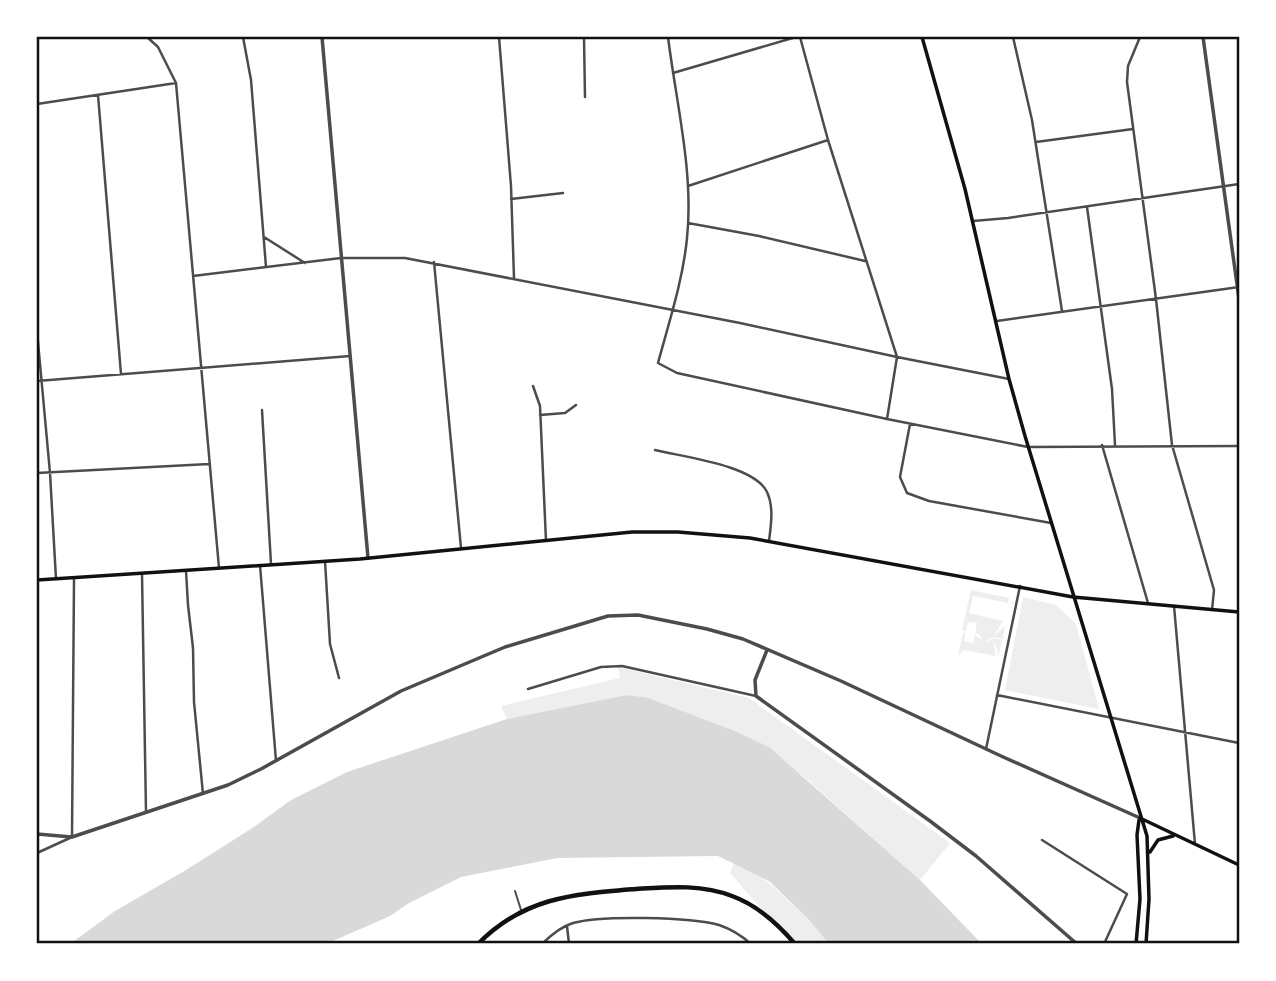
<svg xmlns="http://www.w3.org/2000/svg" width="1276" height="981" font-family="Poppins,sans-serif">
  <style>
    .green { fill: #eee }
    .water { fill: #d9d9d9 }
    .lines { fill: none; stroke-linecap: round; stroke-linejoin: round }
    .service { stroke: #4c4c4c; stroke-width: 2 }
    .minor { stroke: #4c4c4c; stroke-width: 2.5 }
    .tertiary { stroke: #4c4c4c; stroke-width: 3.5 }
    .secondary { stroke: #111; stroke-width: 3.5 }
    .primary { stroke: #111; stroke-width: 4.5 }
    .neatline { fill: none; stroke: #111; stroke-width: 2.5 }
  </style>
  <rect width="100%" height="100%" fill="#fff"/>
  <path class="green" d="M971,590L1009,598L1008,603L973,596L969,613L1003,621L994,636L1005,626L1003,639L993,637L987,641H983L987,642L994,638L1002,640L998,658L997,648L993,641L996,656L964,650L958,656L963,633H965L964,641L973,643L975,635L982,640L979,634L975,633L977,623L968,622L966,631L962,630Z
    M1023,597L1056,605L1076,624L1099,709L1005,690Z
    M618,667L749,698L950,843L920,880L801,774L627,695L507,719L501,706L620,678Z
    M736,857L747,863L835,944H792L730,873Z"/>
  <path class="water" d="M627,695L648,698L732,730L769,747L920,880L982,944H829L811,922L769,881L718,856L557,858L461,877L409,903L390,916L326,944H70L115,911L186,870L254,827L291,800L347,772L507,719Z"/>
  <g class="lines">
    <path class="service" d="M515,891L521,910"/>
    <path class="minor" d="M147,37L158,47L176,83L219,568
      M243,37L251,80L266,267
      M499,37L511,186L514,278
      M584,37L585,97
      M668,37C676,102 694,173 687,238C683,280 669,322 658,363L677,373L887,419L1028,447L1239,446
      M800,37L828,140L897,357L887,419
      M1013,37L1032,120L1062,311
      M1140,37L1128,66L1127,82L1156,299L1172,445L1214,590L1212,610
      M673,73L796,37
      M98,95L121,374
      M37,104L176,83
      M1036,142L1133,129
      M688,186L828,140
      M511,199L563,193
      M1087,207L1112,389L1115,445
      M973,221L1008,218L1239,184
      M688,223L759,236L865,261
      M264,237L305,263
      M434,262L461,548
      M193,276L341,258H405L740,323L897,357L1009,379
      M997,321L1239,287
      M37,331L50,473L56,579
      M37,381L350,356
      M533,386L540,406L546,541
      M262,410L271,564
      M540,415L565,413L576,405
      M910,424L900,477L907,493L929,501L1051,523
      M1102,445L1148,603
      M655,450C683,457 754,465 767,492C774,507 771,525 769,541
      M37,473L209,464
      M325,561L330,644L339,678
      M260,565L276,761
      M186,571L188,605L193,648L194,702L203,794
      M142,574L146,812
      M1174,606L1195,844
      M528,689L601,667L622,666L756,696
      M997,695L1239,743
      M986,749L1020,586
      M1042,840L1127,894L1104,944
      M37,853L72,837L74,579
      M37,877V889
      M567,926L569,944
      M542,944C551,935 560,927 573,923C600,915 691,917 719,925C731,929 742,936 751,944"/>
    <path class="tertiary" d="M322,37L368,558
      M1203,37L1239,299
      M767,650L755,680L756,696L930,821L976,856L1077,944
      M37,834L72,837L228,785L261,769L401,691L505,647L608,616L638,615L707,629L743,639L841,681L1001,756L1140,818"/>
    <path class="secondary" d="M922,37L965,189L1009,379L1025,436L1147,836L1149,899L1146,944
      M37,580L360,559L632,532H678L750,538L1073,597L1239,612
      M1140,818L1239,865
      M1150,852L1158,840L1173,836
      M1136,944L1140,899L1137,835L1139,820"/>
    <path class="primary" d="M478,944C524,897 574,894 636,889C669,887 701,884 732,896C757,905 778,924 795,944"/>
  </g>
  <rect width="1276" height="981" fill="none" stroke="#ffffff" stroke-width="77"/>
  <rect x="38" y="38" width="1200" height="904" class="neatline"/>
</svg>
